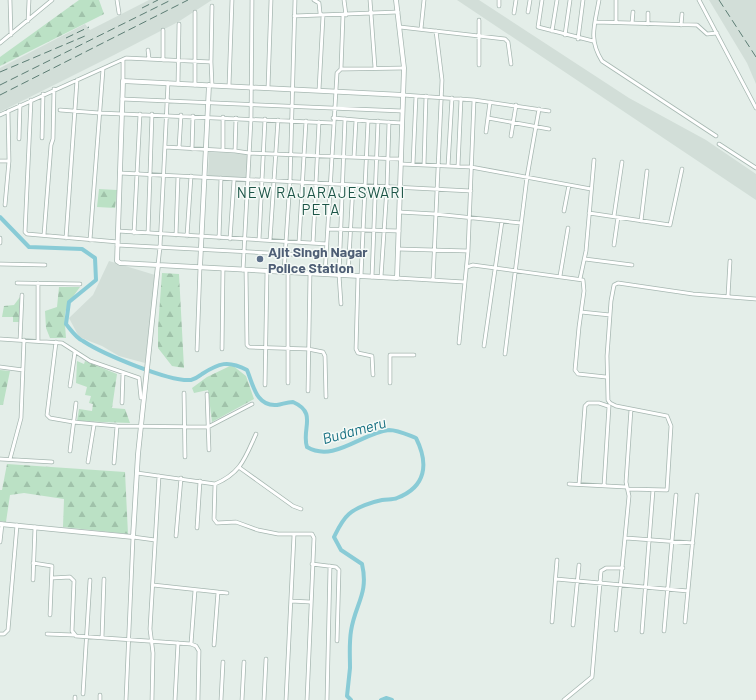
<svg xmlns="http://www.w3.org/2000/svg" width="756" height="700" font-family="Barlow,sans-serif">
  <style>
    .built { fill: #d2ded8 }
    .forest { fill: url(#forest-firs) }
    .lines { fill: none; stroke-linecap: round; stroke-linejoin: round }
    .canal { stroke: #89cbd6; stroke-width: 4 }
    .minor-casing { stroke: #a6b7b1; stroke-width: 4.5 }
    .tertiary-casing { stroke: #a6b7b1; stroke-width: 5.5 }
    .minor { stroke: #fff; stroke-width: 3 }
    .tertiary { stroke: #fff; stroke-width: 4 }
    .rail { stroke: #5c7d74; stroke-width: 1; stroke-dasharray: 8 4; stroke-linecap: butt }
    .service-dot { fill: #5c6f8a; stroke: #f5faf7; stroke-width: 1.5 }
    .labels { text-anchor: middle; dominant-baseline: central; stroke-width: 3; stroke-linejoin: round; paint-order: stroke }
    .service-label { font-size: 14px; font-weight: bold; fill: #4e5e75; stroke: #f5faf7; text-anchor: start }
    .neighbourhood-label { font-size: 15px; letter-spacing: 1px; fill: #1c5547; stroke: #f5faf7 }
    .water-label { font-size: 15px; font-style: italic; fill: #177082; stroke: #f5faf7 }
  </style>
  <defs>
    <pattern id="forest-firs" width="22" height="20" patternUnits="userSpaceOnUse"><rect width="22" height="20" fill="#bbe1c5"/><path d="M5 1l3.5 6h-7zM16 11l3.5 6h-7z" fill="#a0c2aa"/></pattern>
  </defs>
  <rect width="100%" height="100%" fill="#e4eee9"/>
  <path class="built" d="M149,0H212L178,22L114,55L0,112V68L85,24L90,30Z
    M457,0H479L629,98L706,140L756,174V200Z
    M709,0H756V84L747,63Z
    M209,152L248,154L247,178L208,176Z
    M109,261L155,275L145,363L119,356L102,346L79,337L69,318L93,295Z"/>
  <path class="forest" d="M79,0H99L104,14L0,66V57Z
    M99,189L117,190L115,208L97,207Z
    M162,273L179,274L184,368L172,366L158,348V328Z
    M59,287H80C63,311 64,309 66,338H50L46,328L45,311L57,307Z
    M20,297L19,322H13V317H2L4,306L14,305Z
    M77,361L84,364L85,361L117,374L112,408L125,409L130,423L77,421L79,409L92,411L93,404L89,403L91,396L85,395L87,387L76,383Z
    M232,365L246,376L254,399L212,422L208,390L194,393L192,388L207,377Z
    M0,370L10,371L3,405H0Z
    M7,464L125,472L128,534L63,527L64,499L24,493L10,495L6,522L0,521V490H2Z"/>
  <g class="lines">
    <path class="canal" d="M0,217L29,247L82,249L95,258L96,280L69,302L66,324C71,330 76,338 83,341C103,354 169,382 191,380C196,379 198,377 202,374C219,363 228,360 247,370C253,384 256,407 277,405C283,404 287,402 293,402C318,413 301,429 307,447C334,463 361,433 389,430C398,430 408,435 416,438C429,464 426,487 397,498C393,500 387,499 382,500C372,502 357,507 349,514C342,520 338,529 334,537L341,550L362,564C369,594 355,604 351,631C349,644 350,655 350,668C349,677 348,687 347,696L351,700
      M381,700L386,698L392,700"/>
    <g class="minor-casing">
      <path id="minor" d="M10,0L11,35
        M117,0L119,13
        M314,0L319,3L320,13L323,16L319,90
        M344,0L346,15
        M370,0L375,68
        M542,0L538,27L593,41
        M599,0C595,24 588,39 602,61L716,136
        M699,0L756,108
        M499,6V0
        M195,12V85
        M528,12L530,0
        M514,13L516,0
        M648,13V24
        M294,16L398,12
        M28,21L29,0
        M596,22L697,25L707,34L717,33
        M616,22V0
        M632,23L633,12
        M681,25L682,14
        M400,27L505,39L508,42L511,64
        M421,29L424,0
        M163,30V60
        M552,31L557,0
        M565,35L570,0
        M578,39L583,0
        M0,43L52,0
        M148,50L149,59
        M211,62L212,6
        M479,65V20
        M341,69L343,15
        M123,81V60
        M178,84L179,24
        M229,86L232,0
        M268,88L271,0
        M403,95L474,100L549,111
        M122,99L402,111
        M31,100L25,232L27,234L118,242
        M60,110L99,113L333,123
        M0,115L126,58L211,62L212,85
        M333,118L368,121L361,276
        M488,118L549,129
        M368,121L402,123
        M486,132L490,102
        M511,136L516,105
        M42,138L43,94
        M19,139L20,105
        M719,144L756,168
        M165,147L235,151L249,153L401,159
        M179,148L181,115
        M192,149L193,116
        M223,150V117
        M235,151L236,118
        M354,157L356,120
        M0,161H9L8,111
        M401,164L471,167L591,189
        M413,164L416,96
        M424,165L426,96
        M448,166L452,98
        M458,166L461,99
        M120,173L471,191
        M5,205L9,161
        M564,211L569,185
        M399,212L435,214L521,223
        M589,213L670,225L682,169
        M614,216L622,162
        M641,221L647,171
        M328,229L399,231
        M118,231L327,244
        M134,233L140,114
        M148,233L152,114
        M44,235L51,145L53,139L54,89
        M176,235L178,176
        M187,236L191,176
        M66,238L77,80
        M219,238L221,178
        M230,239L234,180
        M90,240L103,69
        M259,240L265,119
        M270,240L278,120
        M299,242L306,121
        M0,243V238
        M313,243L319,122
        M117,245L326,256
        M614,245L618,217
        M398,249L468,251
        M585,259L632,265
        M0,264L45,265
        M158,265L160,247L168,83
        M467,267L473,265L583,280L584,291L579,327L575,370L578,374L606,377
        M243,270L251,119L252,0
        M246,270L247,345L249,347L308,349L323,352L325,356L326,397
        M284,272L290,181L295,0
        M325,274L337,73L341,69H345L404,68
        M348,275L353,185
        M358,276L356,349L358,353L372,356L373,375
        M560,276L568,228
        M372,277L378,121
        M381,277L387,187L389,122
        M397,278L464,282
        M580,279L586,251L594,160
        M433,280L442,80L436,31
        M17,283L80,284
        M38,283V341
        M728,296L730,261
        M341,304L339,275L345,119
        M581,312L610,315
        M0,339L62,343L90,361L139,378L141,398
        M20,340L22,295
        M56,342L47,415L50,418L73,422L117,426L208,427L252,404
        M459,343L468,251L474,100
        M484,346L502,221
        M222,349L223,269
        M197,350L200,267
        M505,354L527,177L539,109
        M0,367L23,370
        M288,383V272
        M390,383V355H414
        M265,385L267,271
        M70,386L75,352
        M308,391L310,273
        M184,393L185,457
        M207,394L209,450
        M122,403L123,373
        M70,451L76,403
        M0,459L52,462
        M10,459L21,418L24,340
        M88,462L94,425
        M114,463L117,426
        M240,468L293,506L301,509
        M137,473L215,484L214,519L217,523L236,522L258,530L278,534H312L314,538L307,700
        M215,484C241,473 245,458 256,434
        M569,484L626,487
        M579,484L585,406L588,403H599L608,406
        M604,486L609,406
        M628,489L667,490L671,426L667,416L616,406L610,403L608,400L607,356L611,301L614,285L618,283L693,294L756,299
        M197,528L200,481
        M176,536L181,478
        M626,538L693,543
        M0,542L2,524
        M33,563L52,566L50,615
        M312,564L336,567L339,570L337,641
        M52,578L70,577L74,581L72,631L76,636L191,644L196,646L199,651L198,700
        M556,579L688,591
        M33,580L35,527
        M153,585L227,593
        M291,601L310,602
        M552,622L557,560
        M685,622L697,495
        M573,625L579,565
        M616,630L629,496L626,482L631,409
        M664,631L676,495
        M642,632L653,490
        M0,634H4L8,630L17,525
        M47,634L74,635
        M102,638L104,579
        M191,644L195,590
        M214,645L218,592
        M83,694L90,580
        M75,700V697
        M100,700V695
        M126,700L133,537L155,540
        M152,700L153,653L150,629L159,476
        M175,700L178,643
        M221,700L223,662
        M242,700L244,662
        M264,700L266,659
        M286,700L294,535
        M327,700L330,566
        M564,700L592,677L601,571L606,568H623"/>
    </g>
    <g class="tertiary-casing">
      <path id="tertiary" d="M396,0L404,68L397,278L158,265L120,263L117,261L123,81L403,95
        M200,267L209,85
        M0,524L133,537L138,454L158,265"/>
    </g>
    <use href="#minor" class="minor"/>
    <use href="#tertiary" class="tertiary"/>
    <path class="rail" d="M719,0L756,57
      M142,8L158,0
      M66,38L89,27
      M0,72L85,36
      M0,85L171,0
      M0,95L188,0"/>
  </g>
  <circle class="service-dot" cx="260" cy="259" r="4"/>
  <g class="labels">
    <g class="service-label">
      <text x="268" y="251">Ajit Singh Nagar<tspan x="268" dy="16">Police Station</tspan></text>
    </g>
    <g class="neighbourhood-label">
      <text x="321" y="192">NEW RAJARAJESWARI<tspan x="321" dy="17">PETA</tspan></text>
    </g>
    <g class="water-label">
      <text transform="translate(354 430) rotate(-15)">Budameru</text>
    </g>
  </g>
</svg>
